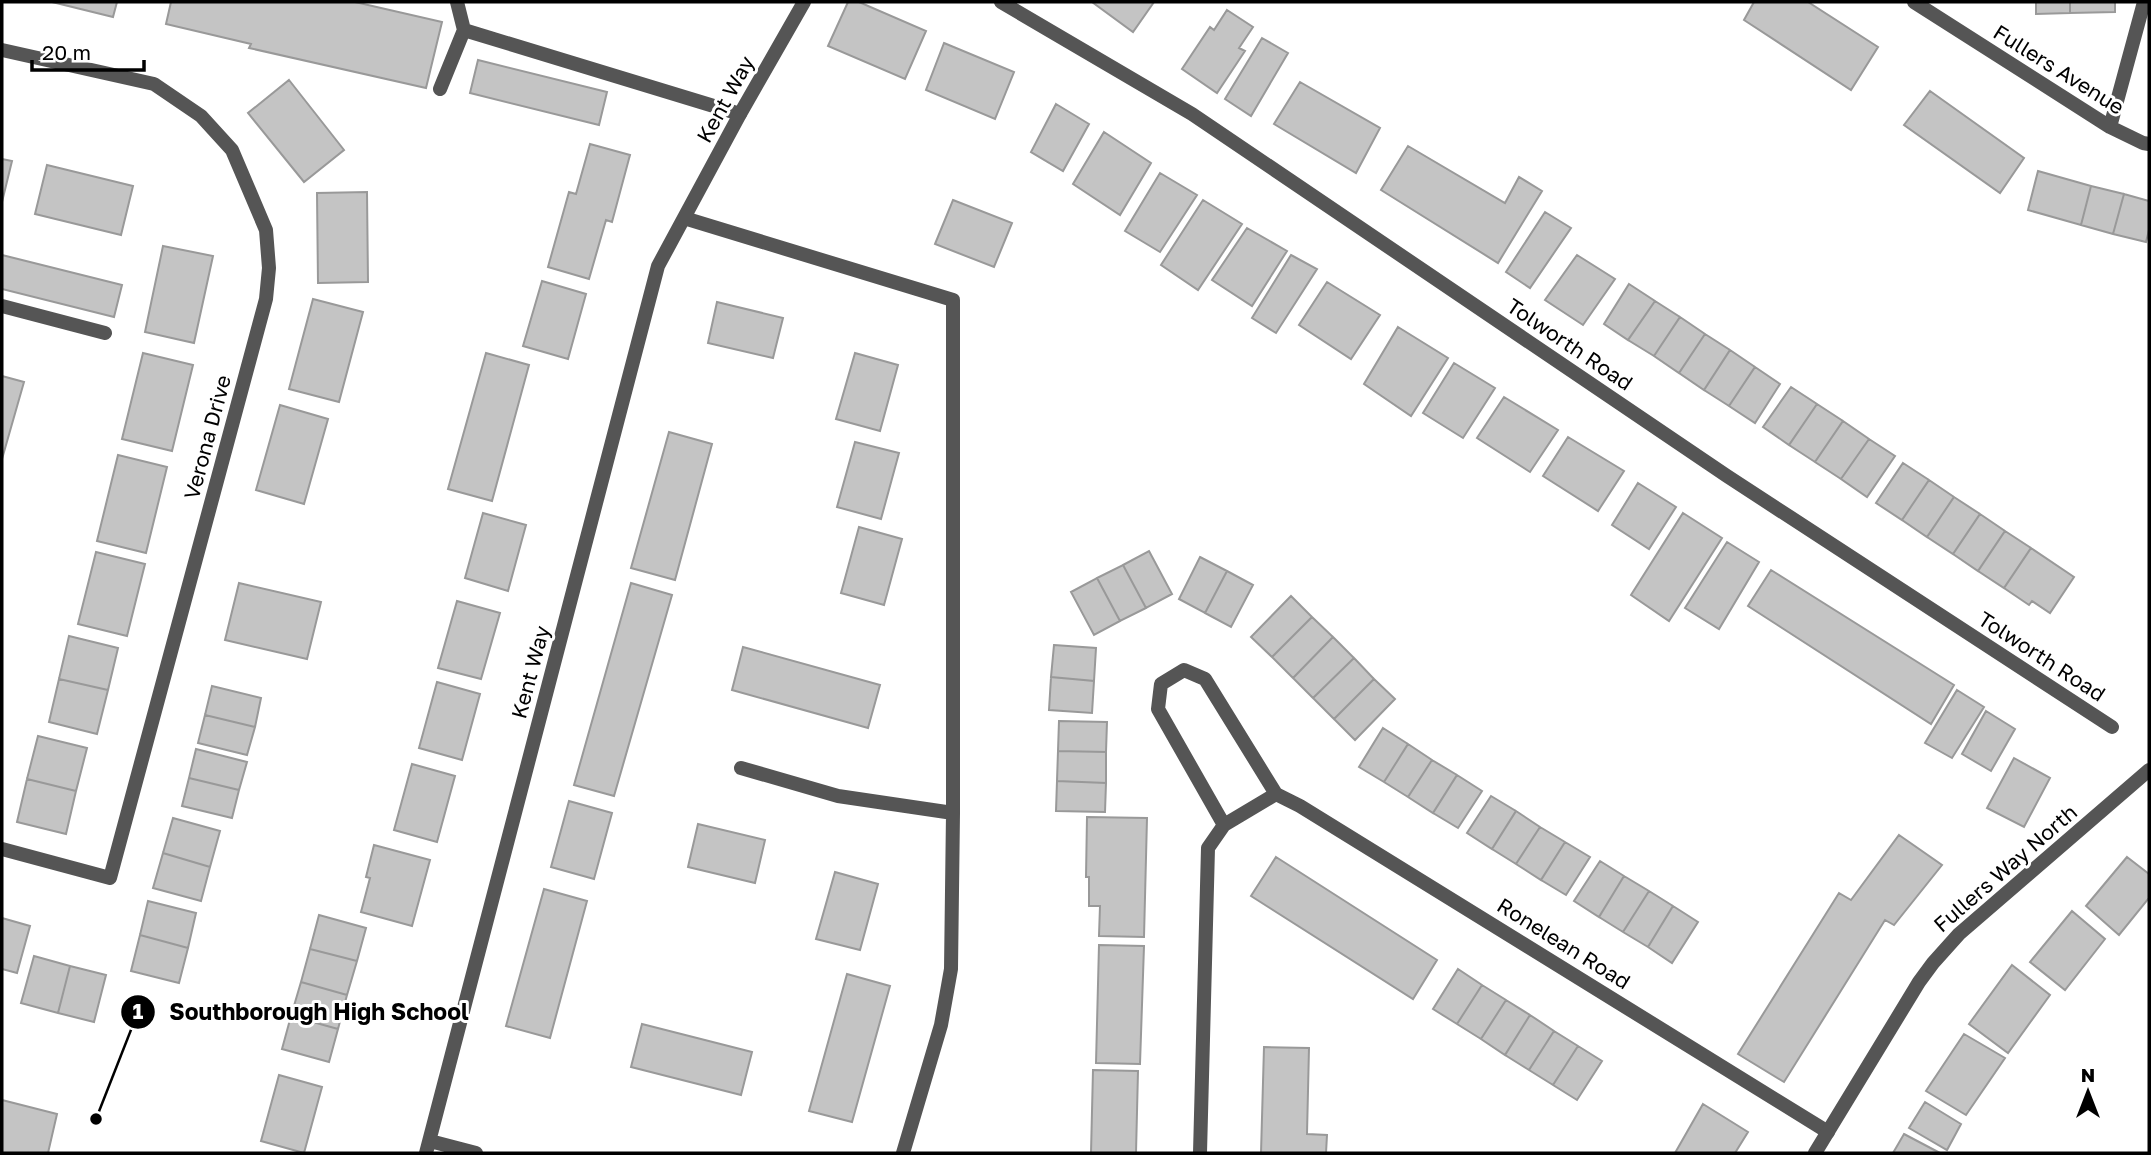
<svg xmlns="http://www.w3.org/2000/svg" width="2151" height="1155" font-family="'Golos Text',sans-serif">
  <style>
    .building { fill: #c4c4c4; stroke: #999; stroke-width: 2 }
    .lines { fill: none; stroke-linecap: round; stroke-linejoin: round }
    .service { stroke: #555; stroke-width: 14 }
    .minor { stroke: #555; stroke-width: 14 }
    .tertiary { stroke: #555; stroke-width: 14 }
    .labels { text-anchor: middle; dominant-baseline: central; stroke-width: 6; stroke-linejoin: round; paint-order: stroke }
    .street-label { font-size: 21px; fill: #000; stroke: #fff }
    .leader { fill: none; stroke: #000; stroke-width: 2.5 }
    .callout-dot { fill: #000; stroke: #fff; stroke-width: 2.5 }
    .mark-label { font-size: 21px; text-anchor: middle; font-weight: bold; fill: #fff }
    .callout-label { font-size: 23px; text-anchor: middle; font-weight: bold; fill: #000; stroke: #fff; stroke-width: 6; stroke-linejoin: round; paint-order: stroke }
  </style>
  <rect width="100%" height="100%" fill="#fff"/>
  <path class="building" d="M52,2H117L113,17Z
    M171,2H355L442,22L426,88L249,48L251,44L166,24Z
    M848,2H859L926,31L905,79L828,46Z
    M1092,2H1154L1133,32Z
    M1754,2H1808L1878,47L1851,90L1744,20Z
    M2036,2H2070V13L2036,14Z
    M2070,2H2115V12L2070,13Z
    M1227,10L1253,27L1239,48L1245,51L1217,93L1182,69L1210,27L1214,30Z
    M1262,38L1288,53L1251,116L1225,99Z
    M944,43L1014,72L995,119L926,90Z
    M478,60L607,92L599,125L470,93Z
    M289,80L344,150L304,182L248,113Z
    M1300,82L1380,128L1356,173L1274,124Z
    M1930,91L2024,158L2000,193L1904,125Z
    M1056,104L1089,124L1063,171L1031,152Z
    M1104,132L1151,163L1120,215L1073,184Z
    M590,144L630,155L612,222L606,220L589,279L548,267L569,192L576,194Z
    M1408,146L1505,203L1519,177L1542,191L1498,263L1381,190Z
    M2,159L12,161L2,202Z
    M47,165L133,186L121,235L35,214Z
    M2038,171L2091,186L2081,225L2028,210Z
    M1160,173L1197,195L1160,252L1125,231Z
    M2091,186L2124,194L2113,234L2081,225Z
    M367,192L368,282L318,283L317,193Z
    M2124,194L2149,201V230L2146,242L2113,234Z
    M953,200L1012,223L994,267L935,244Z
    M1203,200L1242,224L1198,290L1161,265Z
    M1545,212L1571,228L1530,288L1506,272Z
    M1247,228L1287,251L1252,306L1212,280Z
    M163,246L213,256L194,343L145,332Z
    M2,255L122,285L114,317L2,289Z
    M1291,255L1317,269L1276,333L1252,318Z
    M1577,255L1615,279L1583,325L1545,300Z
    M542,281L586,294L568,359L523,346Z
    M1327,282L1380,315L1351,359L1299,325Z
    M1629,284L1655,301L1628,340L1604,324Z
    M313,299L363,312L339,402L289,389Z
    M1655,301L1680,317L1654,356L1628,340Z
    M717,302L783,318L773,358L708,343Z
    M1680,317L1705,334L1679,373L1654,356Z
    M1398,327L1448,358L1411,416L1364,384Z
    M1705,334L1730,350L1704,390L1679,373Z
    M1730,350L1755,367L1729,406L1704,390Z
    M143,353L193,365L172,451L122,439Z
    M486,353L529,365L492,501L448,489Z
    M855,353L898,365L880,431L836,419Z
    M1454,363L1495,388L1463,438L1423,413Z
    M1755,367L1780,384L1755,423L1729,406Z
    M2,376L24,382L2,459Z
    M1791,387L1817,404L1789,445L1763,427Z
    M1504,397L1558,430L1530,472L1477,438Z
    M1817,404L1843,421L1815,462L1789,445Z
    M280,405L328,419L304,504L256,490Z
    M1843,421L1869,439L1841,479L1815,462Z
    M669,432L712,444L675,580L631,568Z
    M1568,437L1624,471L1598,511L1543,476Z
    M1869,439L1895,456L1867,497L1841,479Z
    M855,442L899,453L881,519L837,507Z
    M118,455L167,467L146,553L97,541Z
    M1903,463L1929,480L1902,520L1876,503Z
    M1929,480L1954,497L1927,537L1902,520Z
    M1638,483L1676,507L1649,549L1612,525Z
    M1954,497L1980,514L1953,554L1927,537Z
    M483,513L526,525L508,591L465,578Z
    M1683,513L1722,538L1669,621L1631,595Z
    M1980,514L2005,531L1978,571L1953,554Z
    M859,527L902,539L884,605L841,593Z
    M2005,531L2031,548L2004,588L1978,571Z
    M1727,542L1759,562L1719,629L1685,608Z
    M2031,548L2074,577L2050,613L2032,601L2029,605L2004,588Z
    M1149,551L1172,594L1146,608L1123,565Z
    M96,552L145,564L127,636L78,624Z
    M1200,557L1227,571L1205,613L1179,599Z
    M1123,565L1146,608L1120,621L1097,578Z
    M1771,570L1954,685L1931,724L1748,606Z
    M1227,571L1253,585L1231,627L1205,613Z
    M1097,578L1120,621L1094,635L1071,592Z
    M239,583L321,602L307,659L225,640Z
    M631,583L672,595L614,796L574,785Z
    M1291,596L1312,617L1272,657L1251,637Z
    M457,601L500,613L481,679L438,668Z
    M1312,617L1333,637L1293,678L1272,657Z
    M69,636L118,648L108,690L59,679Z
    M1333,637L1354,658L1313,698L1293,678Z
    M1054,645L1096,648L1094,681L1051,677Z
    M743,647L880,685L868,728L732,690Z
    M1354,658L1374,679L1334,719L1313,698Z
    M1051,677L1094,681L1092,713L1049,710Z
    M59,679L108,690L97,734L49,722Z
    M1374,679L1395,699L1355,740L1334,719Z
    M437,682L480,694L462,760L419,748Z
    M212,686L261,698L255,727L205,715Z
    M1957,690L1984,707L1952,758L1925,743Z
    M1986,711L2015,729L1991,771L1962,754Z
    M205,715L255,727L247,755L198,743Z
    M1059,721L1107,722L1106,752L1058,751Z
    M1383,728L1408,744L1384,782L1359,767Z
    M38,736L87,748L76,791L27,779Z
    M1408,744L1432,760L1408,797L1384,782Z
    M196,749L247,762L239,790L189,778Z
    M1058,751L1106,752V783L1057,781Z
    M2014,758L2050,778L2024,827L1987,808Z
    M1432,760L1457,775L1433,813L1408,797Z
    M412,764L455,776L437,842L394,830Z
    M1457,775L1482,791L1458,828L1433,813Z
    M189,778L239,790L232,818L182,806Z
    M27,779L76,791L66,834L17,822Z
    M1057,781L1106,783L1105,812L1056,811Z
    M1491,796L1516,811L1492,849L1467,833Z
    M569,801L612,813L594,879L551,867Z
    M1516,811L1540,827L1516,864L1492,849Z
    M1087,817L1147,818L1144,937L1099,936L1100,906H1089V877H1086Z
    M173,818L220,831L210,867L163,853Z
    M698,824L765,840L755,883L688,867Z
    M1540,827L1565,842L1541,880L1516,864Z
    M1899,835L1942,865L1894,925L1885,920L1784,1082L1738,1054L1839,893L1851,900Z
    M1565,842L1590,857L1566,895L1541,880Z
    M374,845L430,860L412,926L361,912L370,878L366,877Z
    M163,853L210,867L201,901L153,888Z
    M1276,857L1437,960L1413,999L1251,896Z
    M2127,857L2149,874V898L2119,935L2086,906Z
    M1600,861L1624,876L1599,917L1574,901Z
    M835,872L878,884L860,950L816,939Z
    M1624,876L1649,891L1623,932L1599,917Z
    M544,889L587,901L550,1038L506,1026Z
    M1649,891L1673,906L1648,947L1623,932Z
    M148,901L196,913L188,948L140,935Z
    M1673,906L1698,922L1672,963L1648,947Z
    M2072,911L2105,939L2065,990L2030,962Z
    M319,915L366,928L357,961L310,949Z
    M2,918L30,926L17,973L2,969Z
    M140,935L188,948L179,983L131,971Z
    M1099,945L1144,946L1140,1064L1096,1063Z
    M310,949L357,961L347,995L301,982Z
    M34,956L70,966L58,1013L21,1003Z
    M2012,965L2050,995L2008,1053L1969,1024Z
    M70,966L106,975L94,1022L58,1013Z
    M1458,969L1482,985L1457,1024L1433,1009Z
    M847,974L890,986L852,1122L809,1111Z
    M301,982L347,995L338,1029L291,1016Z
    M1482,985L1506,1000L1481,1039L1457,1024Z
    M1506,1000L1530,1015L1505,1055L1481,1039Z
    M1530,1015L1554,1031L1529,1070L1505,1055Z
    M291,1016L338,1029L329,1062L282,1049Z
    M642,1024L752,1052L741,1095L631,1067Z
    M1554,1031L1578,1046L1553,1085L1529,1070Z
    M1964,1034L2005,1058L1966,1115L1926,1091Z
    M1578,1046L1602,1061L1577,1100L1553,1085Z
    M1264,1047L1309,1048L1307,1134L1327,1135L1326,1153H1261Z
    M1093,1070L1138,1071L1136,1153H1091Z
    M279,1075L322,1087L304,1153L261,1141Z
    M2,1100L57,1114L48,1153H2Z
    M1925,1102L1961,1124L1947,1150L1909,1128Z
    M1703,1104L1748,1132L1735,1153H1675Z
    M1904,1134L1940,1153H1893Z"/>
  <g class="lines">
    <path class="service" d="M457,2L464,30L740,114
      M440,89L464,30
      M2,306L105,333"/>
    <path class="minor" d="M1001,2L1192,114L1727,476L2112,727
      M1914,2L2110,127L2143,143L2149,144
      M2,50L154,84L201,116L232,150L266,230L269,268L266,299L110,878L2,849
      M2110,127L2144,2
      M684,218L953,300V813L951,969L941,1025L903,1153
      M741,768L838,796L953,813
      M1224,825L1158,709L1161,684L1184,670L1205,679L1276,794
      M430,1141L476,1153
      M426,1153L658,266L740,114L804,2
      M1200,1153L1208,848L1224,825L1276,794L1300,806L1828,1132"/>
    <path class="tertiary" d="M1815,1153L1919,982L1933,963L1959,934L2149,770"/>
  </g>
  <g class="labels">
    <g class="street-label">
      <text transform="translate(2059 69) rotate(32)">Fullers Avenue</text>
      <text transform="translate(725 99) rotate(-61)">Kent Way</text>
      <text transform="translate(1570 344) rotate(34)">Tolworth Road</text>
      <text transform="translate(207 437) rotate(-75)">Verona Drive</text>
      <text transform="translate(2042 656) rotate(33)">Tolworth Road</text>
      <text transform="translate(530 672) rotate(-75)">Kent Way</text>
      <text transform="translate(2005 868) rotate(-41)">Fullers Way North</text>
      <text transform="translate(1564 943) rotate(32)">Ronelean Road</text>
    </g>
  </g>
  <path class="leader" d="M96 1119L138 1012"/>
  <g class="callout-dot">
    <circle cx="96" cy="1119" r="7"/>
    <circle cx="138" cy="1012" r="18"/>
  </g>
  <g class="mark-label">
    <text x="138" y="1019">1</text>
  </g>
  <g class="callout-label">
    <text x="319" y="1020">Southborough High School</text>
  </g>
  <rect width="2151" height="1155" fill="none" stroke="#000000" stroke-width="7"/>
  <g transform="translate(2088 1092)" stroke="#ffffff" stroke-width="5" paint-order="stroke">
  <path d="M0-5L12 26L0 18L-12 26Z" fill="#000000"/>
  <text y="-10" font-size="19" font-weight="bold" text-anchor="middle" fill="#000000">N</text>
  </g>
  <path d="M32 60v10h112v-10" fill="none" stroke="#000000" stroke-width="3.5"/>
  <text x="42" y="60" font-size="21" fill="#000000" stroke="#ffffff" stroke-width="5" paint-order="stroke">20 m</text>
</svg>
